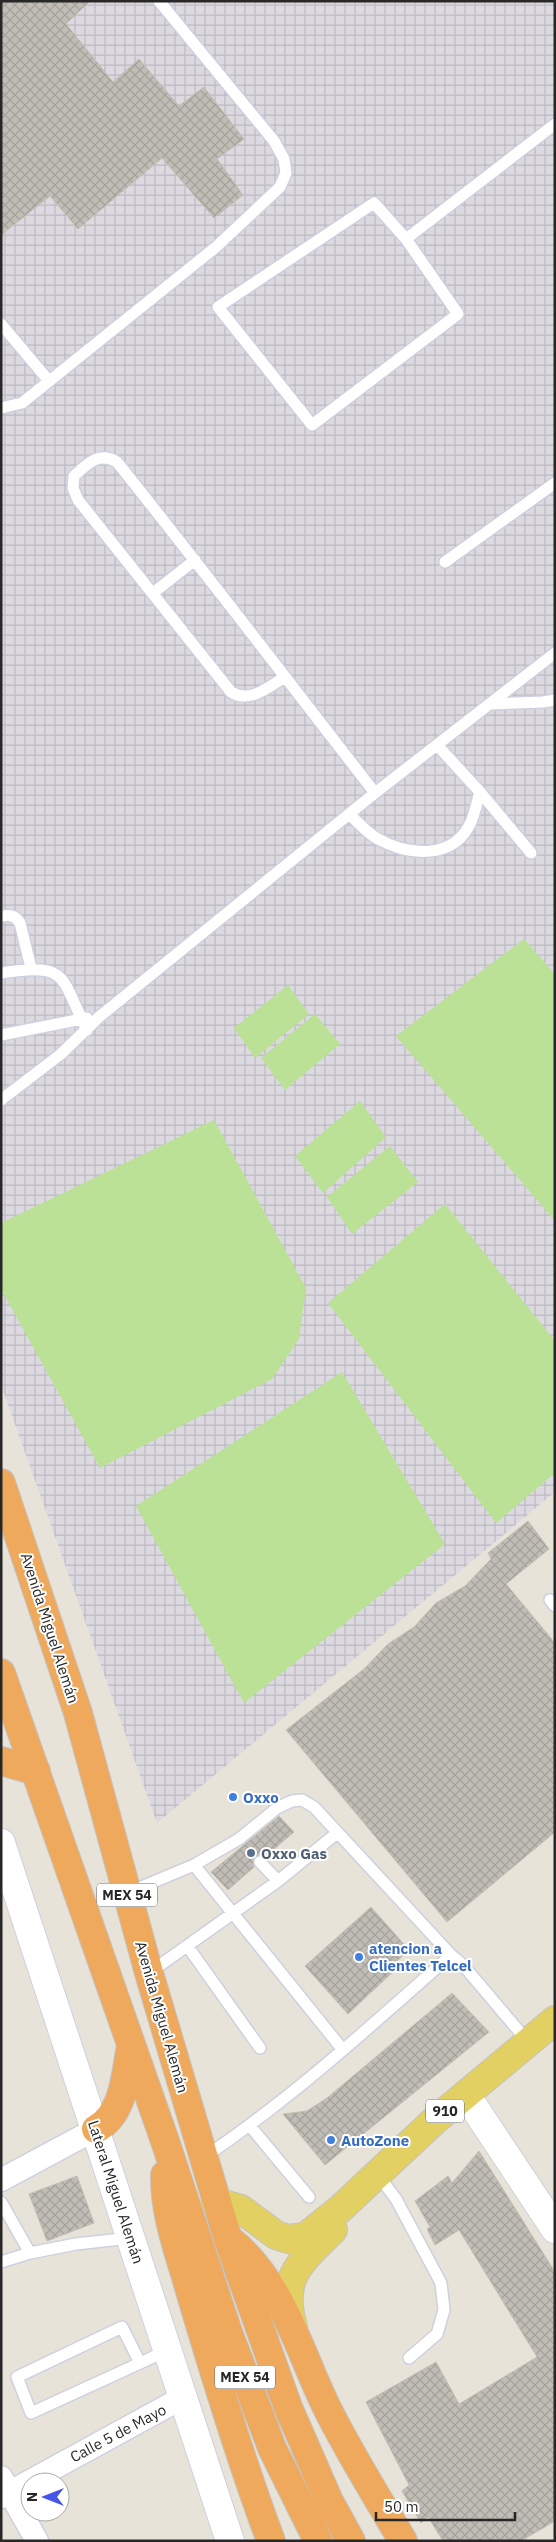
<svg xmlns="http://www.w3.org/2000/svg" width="556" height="2542" font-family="'IBM Plex Sans',sans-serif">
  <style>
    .industrial { fill: url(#industrial-grid) }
    .pitch { fill: #bbe196 }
    .building { fill: url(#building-cross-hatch); stroke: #c3bfb3 }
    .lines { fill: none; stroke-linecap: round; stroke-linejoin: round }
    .lane-casing { stroke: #cfd0df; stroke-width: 14 }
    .street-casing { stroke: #cfd0df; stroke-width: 25 }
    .secondary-casing { stroke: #cfd0df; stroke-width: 30 }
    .primary-casing { stroke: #c3c3c3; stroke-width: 30 }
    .highway-casing { stroke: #c3c3c3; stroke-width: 30 }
    .lane { stroke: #fff; stroke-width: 11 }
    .street { stroke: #fff; stroke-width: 22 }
    .secondary { stroke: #fff; stroke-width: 28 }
    .primary { stroke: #e3d063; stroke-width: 28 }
    .highway { stroke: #efa95d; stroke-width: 28 }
    .shop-dot { fill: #3f7fe0; stroke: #fff; stroke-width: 2 }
    .service-dot { fill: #5c6f8a; stroke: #fff; stroke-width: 2 }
    .labels { text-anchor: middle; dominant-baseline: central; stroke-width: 4; stroke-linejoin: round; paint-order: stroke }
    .shield { fill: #fff; stroke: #686868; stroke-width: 1 }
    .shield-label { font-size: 14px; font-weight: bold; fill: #272727 }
    .street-label { font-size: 15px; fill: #272727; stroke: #fff }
    .shop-label { font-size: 15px; font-weight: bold; fill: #366cbe; stroke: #fff; text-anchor: start }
    .service-label { font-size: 15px; font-weight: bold; fill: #4e5e75; stroke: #fff; text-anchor: start }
  </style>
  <defs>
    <pattern id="industrial-grid" width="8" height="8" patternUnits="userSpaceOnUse" patternTransform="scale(1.25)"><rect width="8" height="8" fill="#dcd9e1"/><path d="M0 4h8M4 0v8" fill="none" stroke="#bdbac1"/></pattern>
    <pattern id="building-cross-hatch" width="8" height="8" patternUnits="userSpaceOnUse" patternTransform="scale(1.25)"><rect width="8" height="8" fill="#c0bdb6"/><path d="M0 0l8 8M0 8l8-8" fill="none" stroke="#a5a29c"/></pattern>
  </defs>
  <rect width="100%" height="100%" fill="#e8e3d9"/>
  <path class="industrial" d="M1,1H555V1492L157,1823L1,1385Z"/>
  <path class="pitch" d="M524,939L555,974V1221L396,1036Z
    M288,985L309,1014L255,1058L234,1028Z
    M315,1014L340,1044L285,1090L261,1058Z
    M360,1101L386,1137L323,1193L295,1156Z
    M214,1120L306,1288L299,1339L272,1379L100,1468L1,1289V1223Z
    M390,1146L418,1182L352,1234L327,1197Z
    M445,1204L555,1341V1473L496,1523L328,1303Z
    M342,1372L445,1544L244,1703L136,1506Z"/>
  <path class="building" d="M1,1H90L66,24L113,82L139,59L179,106L204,87L244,139L217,159L243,195L214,218L162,158L78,229L50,196L1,235Z
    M528,1521L549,1549L506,1584L555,1643V1832L447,1922L286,1730L364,1669L388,1644L414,1627L436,1603L465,1586L491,1559L488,1553Z
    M279,1816L294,1832L265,1857L262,1855L255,1856L253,1860L254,1867L228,1890L211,1872Z
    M371,1907L409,1950L395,1963L397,1968L348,2014L305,1966Z
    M452,1993L489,2032L325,2165L283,2114L307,2111L327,2098Z
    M479,2151L555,2272V2521L521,2541H443L428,2517L421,2523L402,2491L409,2485L366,2402L436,2362L459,2404L537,2357L459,2230L435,2245L427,2229L430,2227L415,2201L448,2176L452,2183Z
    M77,2176L94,2223L47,2241L29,2194Z"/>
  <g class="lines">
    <g class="lane-casing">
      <path id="lane" d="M374,203L406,239L458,314L312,425L218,307Z
        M406,239L555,124
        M1,324L49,381
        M1,408L22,403L216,247L280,187L286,173L284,159L274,141L159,1
        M445,562L555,483
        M153,593L195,560
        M285,677C268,687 250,704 231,692L78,500L73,488L74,476C87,464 99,451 117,462C204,571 289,682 375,793
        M490,704L543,702L555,700
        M480,792L531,853
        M349,814C358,822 368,834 378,839C409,856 454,860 471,822C475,813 477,802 480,792L437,745
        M1,916C10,915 15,915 20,923L31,968
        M1,973C70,963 59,975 87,1030
        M1,1035L87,1018
        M1,1100L61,1054L99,1017L375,793L555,653
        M550,1600L555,1606
        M260,1862L278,1881
        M127,1893L194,1865
        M188,1947L260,2048
        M149,1973L278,1881L337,1833
        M343,2050L194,1865L239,1839L277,1808L292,1801L302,1800L314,1807L451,1955L463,1965L529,2043
        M250,2126L309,2197
        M203,2158C292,2098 371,2026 451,1955
        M384,2183L396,2199L441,2283L444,2310L437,2334L409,2358
        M1,2202L30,2253L76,2244L130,2238
        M1,2262L30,2253
        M140,2363L122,2327L17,2377L31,2413L149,2359L167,2350"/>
    </g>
    <g class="street-casing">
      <path id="street" d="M1,2180L96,2129
        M1,2477L37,2541
        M1,2497L182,2398"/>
    </g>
    <g class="secondary-casing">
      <path id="secondary" d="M1,1843L230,2541
        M472,2104L555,2229"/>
    </g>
    <g class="primary-casing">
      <path id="primary" d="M216,2202L241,2209L276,2235L288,2239L305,2237L340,2209L434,2121L555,2020
        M293,2327C279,2277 300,2263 333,2230"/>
    </g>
    <g class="highway-casing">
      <path id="highway" d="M1,1483L78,1713L149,1973L228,2239L288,2407L329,2501L351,2541
        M1,1673L166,2144L228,2332L272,2448L318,2541
        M1,1761L36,1771
        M96,2129C125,2113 125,2075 131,2046
        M165,2175C164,2216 181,2258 192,2298C216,2379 241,2461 271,2541
        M231,2241C282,2282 299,2351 327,2408C350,2454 377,2497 403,2541"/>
    </g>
    <use href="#lane" class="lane"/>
    <use href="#street" class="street"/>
    <use href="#secondary" class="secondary"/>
    <use href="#primary" class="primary"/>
    <use href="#highway" class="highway"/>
  </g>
  <g class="shop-dot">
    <circle cx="233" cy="1797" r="5"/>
    <circle cx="359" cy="1957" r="5"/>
    <circle cx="331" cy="2140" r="5"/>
  </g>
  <circle class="service-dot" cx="251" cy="1853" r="5"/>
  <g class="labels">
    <g class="shield">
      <rect x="97" y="1883.5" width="60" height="23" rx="4"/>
      <rect x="426" y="2099.5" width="38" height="23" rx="4"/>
      <rect x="215" y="2365.5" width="60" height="23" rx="4"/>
    </g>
    <g class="shield-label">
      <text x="127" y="1895">MEX 54</text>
      <text x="445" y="2111">910</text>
      <text x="245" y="2377">MEX 54</text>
    </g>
    <g class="street-label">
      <text transform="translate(50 1628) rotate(72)">Avenida Miguel Alemán</text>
      <text transform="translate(162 2017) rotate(74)">Avenida Miguel Alemán</text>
      <text transform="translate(116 2192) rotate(72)">Lateral Miguel Alemán</text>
      <text transform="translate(118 2433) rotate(-28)">Calle 5 de Mayo</text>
    </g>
    <g class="shop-label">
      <text x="243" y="1797">Oxxo</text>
      <text x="369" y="1948">atencion a<tspan x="369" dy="17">Clientes Telcel</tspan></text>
      <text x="341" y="2140">AutoZone</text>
    </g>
    <g class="service-label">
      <text x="261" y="1853">Oxxo Gas</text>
    </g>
  </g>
  <rect width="556" height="2542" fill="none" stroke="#272727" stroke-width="5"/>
  <g transform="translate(45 2497) rotate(270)"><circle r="24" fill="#ffffff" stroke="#a9a9a9"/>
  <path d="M0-4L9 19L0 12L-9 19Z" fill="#4655e9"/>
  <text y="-8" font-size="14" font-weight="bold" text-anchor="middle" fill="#272727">N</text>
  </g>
  <path d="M376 2512v8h139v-8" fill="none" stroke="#272727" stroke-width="2.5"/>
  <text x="384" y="2512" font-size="15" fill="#272727" stroke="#ffffff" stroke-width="4" paint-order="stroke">50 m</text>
</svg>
